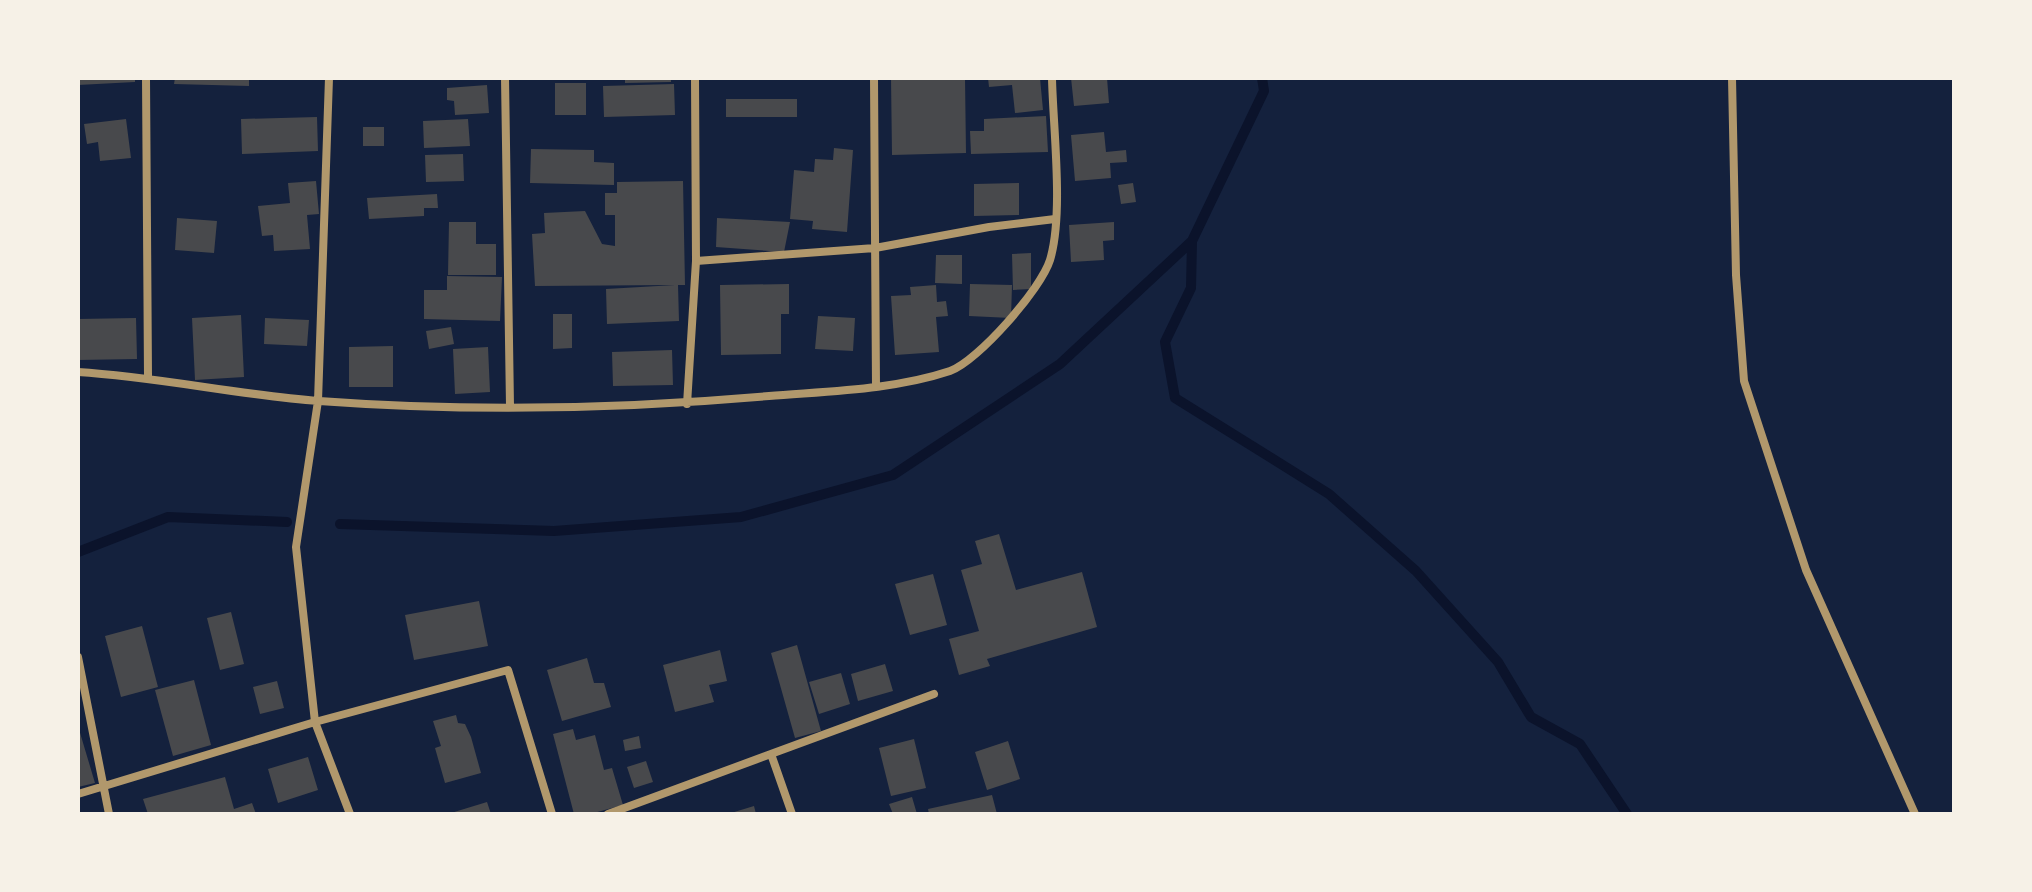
<svg xmlns="http://www.w3.org/2000/svg" width="2032" height="892" font-family="'Fira Sans Condensed',sans-serif">
  <style>
    .lines { fill: none; stroke-linecap: round; stroke-linejoin: round }
    .stream { stroke: #0b132b; stroke-width: 10 }
    .building { fill: #48494c }
    .minor { stroke: #b1986c; stroke-width: 8 }
  </style>
  <rect width="100%" height="100%" fill="#14213d"/>
  <g class="lines">
    <path class="stream" d="M1192,241L1191,288L1165,342L1175,398L1329,494L1416,571L1498,662L1531,717L1580,744L1627,814
      M340,524L554,531L741,517L893,475L1060,364L1192,241L1264,91L1262,78
      M78,552L168,517L287,522"/>
  </g>
  <path class="building" d="M78,78H135V82L78,85Z
    M175,78H249V86L174,84Z
    M625,78H671V82L625,83Z
    M891,78H965L966,153L892,155Z
    M988,78H1040L1043,110L1015,113L1012,85L989,87Z
    M1071,78H1107L1109,103L1074,106Z
    M555,83H586V115H555Z
    M674,84L675,115L604,117L603,86Z
    M487,85L489,113L455,115L454,101L447,100V88Z
    M726,99H797V117H726Z
    M1046,116L1048,152L971,154L970,131H984V119Z
    M317,117L318,151L242,154L241,119Z
    M126,119L131,158L100,161L98,142L87,144L84,124Z
    M468,119L470,146L424,148L423,121Z
    M363,127H384V146H363Z
    M1104,132L1106,152L1126,150L1127,162L1110,163L1111,178L1075,181L1071,135Z
    M834,148L853,150L847,232L812,229L813,221L790,219L794,170L814,172L815,159L833,160Z
    M531,149L594,150V162L614,163V185L530,183Z
    M463,154L464,181L426,182L425,155Z
    M316,181L319,214L307,215L310,249L274,251L273,235L262,236L258,206L290,203L288,183Z
    M683,181L685,285H678L679,321L607,324L606,289L675,285L535,286L532,234L545,233L544,213L585,211L602,244L615,246V215H605V193H617V182Z
    M1019,183V215L974,216V184Z
    M1133,183L1136,202L1121,204L1118,185Z
    M437,194L438,208H424V216L369,219L367,198Z
    M177,218L217,221L214,253L175,250Z
    M717,218L790,222L784,252L716,247Z
    M449,222H476V244H496V275H448Z
    M1114,222V240L1103,241L1104,260L1071,262L1069,225Z
    M1031,253V289L1013,290L1012,254Z
    M936,255H962V284L935,283Z
    M447,276L502,277L500,321L424,319V290H447Z
    M789,284V314H781V354L721,355L720,285Z
    M970,284L1012,285L1011,318L969,316Z
    M936,285L937,302L946,301L948,316L936,317L939,352L895,355L891,296L911,295L910,287Z
    M553,314H572V348L553,349Z
    M241,315L244,377L195,380L192,318Z
    M818,316L855,318L853,351L815,349Z
    M136,318L137,359L78,360V319Z
    M265,318L309,320L307,346L264,344Z
    M451,327L454,344L429,349L426,331Z
    M393,346V387H349V347Z
    M488,347L490,392L455,394L453,349Z
    M672,350L673,385L613,386L612,352Z
    M999,534L1016,590L1082,572L1097,627L987,659L990,666L959,675L949,639L979,631L961,570L982,564L975,541Z
    M933,574L947,625L910,635L895,584Z
    M479,601L488,646L414,660L405,615Z
    M231,612L244,664L220,670L207,618Z
    M142,626L158,687L121,697L105,636Z
    M797,645L821,731L795,738L771,653Z
    M720,650L727,681L709,685L714,702L675,712L663,665Z
    M587,658L594,683H604L611,707L562,721L547,670Z
    M885,664L893,691L858,701L851,674Z
    M841,673L850,704L819,714L809,682Z
    M194,680L211,745L173,756L155,690Z
    M277,681L284,708L260,714L253,687Z
    M456,715L458,723L465,724L471,737L481,773L445,783L435,748L441,746L433,721Z
    M78,726L95,783L78,787Z
    M573,729L576,740L595,735L604,770L612,768L623,805L590,814H574L553,734Z
    M639,736L641,748L625,751L623,740Z
    M914,739L926,788L891,796L879,748Z
    M1008,741L1020,779L987,790L975,752Z
    M308,757L318,790L278,803L268,769Z
    M646,761L653,782L634,788L627,767Z
    M225,777L234,809L252,803L256,814H148L143,799Z
    M992,795L997,814H929L928,809Z
    M912,797L917,814H893L889,804Z
    M487,802L491,814H451V813Z
    M754,806L756,814H731V813Z"/>
  <g class="lines">
    <path class="minor" d="M146,78L148,376
      M329,78L318,401L296,547L315,722L350,814
      M505,78L510,406
      M874,78L876,387
      M1732,78L1736,275L1744,381L1806,570L1915,814
      M696,261L875,248L989,227L1055,219
      M78,372C159,377 239,395 319,401C468,412 621,409 769,396C828,391 893,390 950,371C978,361 1041,289 1050,260C1064,214 1053,128 1052,78
      M687,404L696,261L695,78
      M78,657L109,814
      M771,754L792,814
      M78,794L315,722L508,670L552,814
      M608,814L934,694"/>
  </g>
  <rect width="2032" height="892" fill="none" stroke="#f6f1e7" stroke-width="160"/>
</svg>
